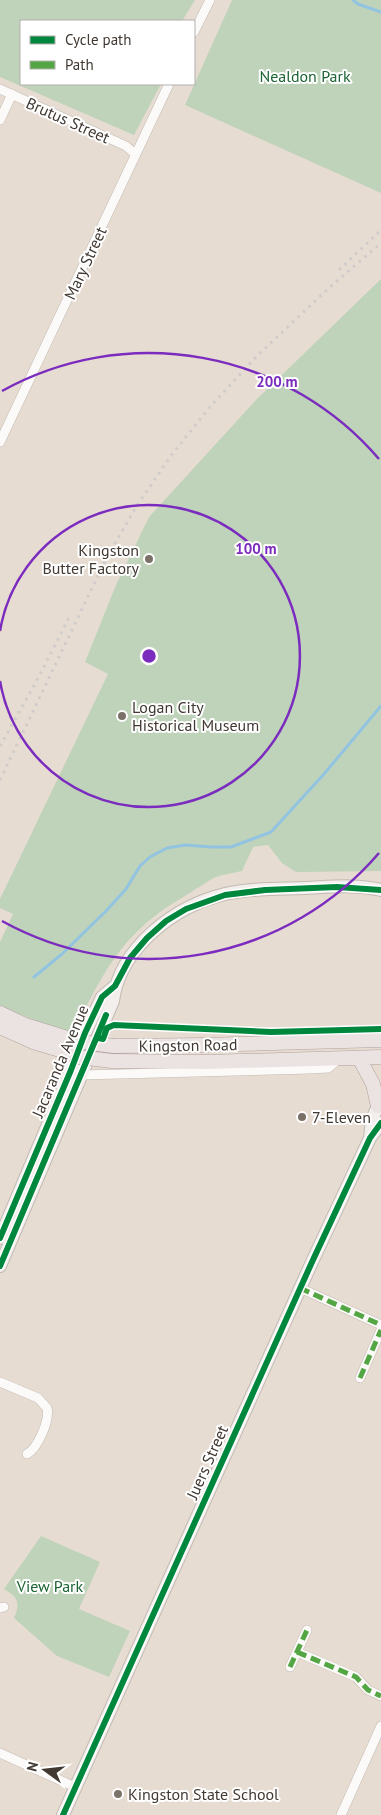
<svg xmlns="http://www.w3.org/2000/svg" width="381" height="1815" font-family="'PT Sans',sans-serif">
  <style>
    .green { fill: #bed3b9 }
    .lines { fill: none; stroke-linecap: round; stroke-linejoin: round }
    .stream { stroke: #92c4e2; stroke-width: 3 }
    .street-casing { stroke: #c2bab2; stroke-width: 10 }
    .secondary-casing { stroke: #c2bab2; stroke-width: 14 }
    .primary-casing { stroke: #b2a19d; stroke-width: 15 }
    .street { stroke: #fbfaf8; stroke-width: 9 }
    .secondary { stroke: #f3efed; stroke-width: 12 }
    .primary { stroke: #ebe3e2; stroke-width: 14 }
    .rail { stroke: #cfccca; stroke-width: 3; stroke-dasharray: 2.5 5; stroke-linecap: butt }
    .primary-bridge-casing { stroke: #b2a19d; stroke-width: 15; stroke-linecap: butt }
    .primary-bridge { stroke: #ebe3e2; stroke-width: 14 }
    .quiet { stroke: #54a644; stroke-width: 5; stroke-dasharray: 10 5; stroke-linecap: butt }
    .cycleway-casing { stroke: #fff; stroke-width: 9 }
    .cycleway { stroke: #00873e; stroke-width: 6 }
    .ring { fill: none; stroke: #7b2cbf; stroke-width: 2.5 }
    .poi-dot { fill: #7a7169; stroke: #fff; stroke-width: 2 }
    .labels { text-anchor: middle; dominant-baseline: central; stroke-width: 4; stroke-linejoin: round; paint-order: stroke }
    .park-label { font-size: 16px; fill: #1b6333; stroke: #fff }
    .street-label { font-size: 16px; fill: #403831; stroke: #fff }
    .poi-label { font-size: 16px; fill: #403831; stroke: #fff; text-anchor: start }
    .centre { fill: #7b2cbf; stroke: #fff; stroke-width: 2.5 }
    .ring-label { font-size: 15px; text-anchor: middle; font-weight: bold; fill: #7b2cbf; stroke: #fff; stroke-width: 4; stroke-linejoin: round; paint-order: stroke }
  </style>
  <rect width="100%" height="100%" fill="#e7dcd2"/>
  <path class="green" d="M0,0H195L182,21H21V84H161L134,135L0,77Z
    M232,0H381V193L185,105Z
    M381,279V871L296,872L282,863L268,845L253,847L242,871C234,873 224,874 216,877C205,882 194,891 183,897C125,931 106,967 77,1025L76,1033L46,1025L0,1006V942L13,914L0,908V899L108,674L85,662L116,585L149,517L257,399Z
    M41,1536L100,1562L79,1609L130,1631L109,1677L57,1656L14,1618C20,1603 19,1598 4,1589Z"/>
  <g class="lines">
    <path class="stream" d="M353,0L358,4L381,12
      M34,977L62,954L107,910L126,889L140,866L150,857L167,848L185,845L211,847H231L271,832L324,774L381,706"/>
    <g class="street-casing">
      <path id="street" d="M194,32L210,0
        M0,89L126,146L135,154
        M0,120L12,94
        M0,442L169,84
        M81,1075L310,1069L328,1068L340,1058
        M300,1288L381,1325
        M360,1378L381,1330
        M0,1382L38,1398L47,1408C50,1420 38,1448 27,1454
        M0,1608L4,1607
        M297,1652L356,1677L368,1690L381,1696
        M290,1667L307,1630
        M0,1753L75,1787
        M341,1815L381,1726"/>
    </g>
    <g class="secondary-casing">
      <path id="secondary" d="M370,1138L372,1120L381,1098
        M0,1238L71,1070L85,1033L102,997L115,986
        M0,1266L113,1001C120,947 175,906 225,894C251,888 279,889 305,888C330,887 357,884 381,890
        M63,1815L312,1262L370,1138L381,1123"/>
    </g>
    <g class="primary-casing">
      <path id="primary" d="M0,1013L25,1025L64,1037
        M0,1027L33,1042L60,1050
        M114,1046L204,1045L381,1040
        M359,1058L373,1084L378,1106
        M112,1061L206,1062L381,1057"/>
    </g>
    <use href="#street" class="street"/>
    <use href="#secondary" class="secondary"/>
    <use href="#primary" class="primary"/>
    <path class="rail" d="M339,270L381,230
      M0,746L36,682L70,616
      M0,780L106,559L136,507L170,457L209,408L256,357L330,287L381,243"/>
    <g class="primary-bridge-casing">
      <path id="primary-bridge" d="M64,1037L89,1043L114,1046
        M60,1050L79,1057L112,1061"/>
    </g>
    <use href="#primary-bridge" class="primary-bridge"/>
    <path class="quiet" d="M300,1288L381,1325
      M360,1378L381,1330
      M297,1652L356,1677L368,1690L381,1696
      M290,1667L307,1630"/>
    <g class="cycleway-casing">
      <path id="cycleway" d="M99,1038L103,1039L107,1028L114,1025L271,1032L381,1029
        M0,1238L71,1070L85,1033L102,997L115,986L130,958L147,938L166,921L186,909L225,895L265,890L337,887L381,890
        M0,1266L106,1015
        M63,1815L312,1262L370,1138L381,1123"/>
    </g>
    <use href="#cycleway" class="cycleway"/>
  </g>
  <g class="ring">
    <path d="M0 631A151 151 0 1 1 0 681"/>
    <path d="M379 853A303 303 0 0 1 2 921M2 391A303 303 0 0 1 379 459"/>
  </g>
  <g class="poi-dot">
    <circle cx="149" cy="559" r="5"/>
    <circle cx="122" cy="716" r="5"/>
    <circle cx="302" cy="1117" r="5"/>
    <circle cx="118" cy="1794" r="5"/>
  </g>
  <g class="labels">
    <g class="park-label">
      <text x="305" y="76">Nealdon Park</text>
      <text x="50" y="1586">View Park</text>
    </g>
    <g class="street-label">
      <text transform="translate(68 120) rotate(24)">Brutus Street</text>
      <text transform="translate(85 263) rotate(-65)">Mary Street</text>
      <text transform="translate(188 1045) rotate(-1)">Kingston Road</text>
      <text transform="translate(60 1061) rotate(-67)">Jacaranda Avenue</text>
      <text transform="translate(207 1462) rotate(-66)">Juers Street</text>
    </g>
    <g class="poi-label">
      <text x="139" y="550" text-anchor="end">Kingston<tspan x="139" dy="18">Butter Factory</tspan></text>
      <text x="132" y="707">Logan City<tspan x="132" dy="18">Historical Museum</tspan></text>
      <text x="312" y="1117">7-Eleven</text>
      <text x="128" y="1794">Kingston State School</text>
    </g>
  </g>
  <circle cx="149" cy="656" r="8" class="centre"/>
  <g class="ring-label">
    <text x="277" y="387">200 m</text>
    <text x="256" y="554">100 m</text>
  </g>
  <rect x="20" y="20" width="175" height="65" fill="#ffffff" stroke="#b3afad"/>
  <rect x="30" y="36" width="25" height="8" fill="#00873e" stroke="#b3afad"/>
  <text x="65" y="45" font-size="15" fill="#403831">Cycle path</text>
  <rect x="30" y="61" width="25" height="8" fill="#54a644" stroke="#b3afad"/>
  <text x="65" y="70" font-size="15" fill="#403831">Path</text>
  <g transform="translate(45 1770) rotate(285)" stroke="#ffffff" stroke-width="4" paint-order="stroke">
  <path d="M0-4L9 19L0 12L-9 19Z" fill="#403831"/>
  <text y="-8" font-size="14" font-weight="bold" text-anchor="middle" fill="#403831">N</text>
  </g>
</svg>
